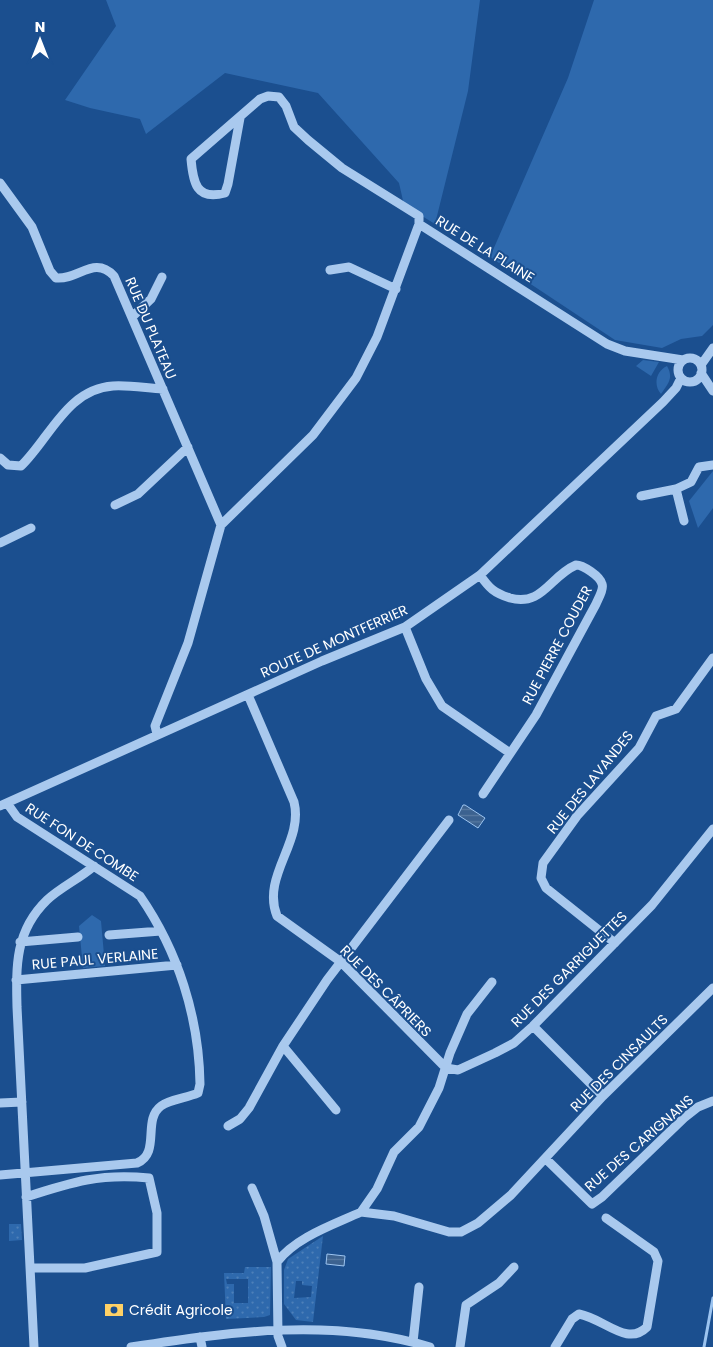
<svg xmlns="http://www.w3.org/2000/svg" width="713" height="1347" font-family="Poppins,sans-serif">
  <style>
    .grass { fill: #2e69ad }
    .park { fill: url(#park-dots); fill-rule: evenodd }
    .water { fill: url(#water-rules); stroke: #9cc4f0 }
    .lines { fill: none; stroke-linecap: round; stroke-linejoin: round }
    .stream { stroke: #9cc4f0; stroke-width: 3 }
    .minor { stroke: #a9c9ee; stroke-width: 9 }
    .labels { text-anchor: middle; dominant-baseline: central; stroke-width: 4; stroke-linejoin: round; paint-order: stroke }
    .street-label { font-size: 14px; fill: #fff; stroke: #1b4f8f }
    .poi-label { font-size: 14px; fill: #fff; stroke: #1b4f8f; text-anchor: start }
  </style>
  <defs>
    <pattern id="park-dots" width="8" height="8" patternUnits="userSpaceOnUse" patternTransform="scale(1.25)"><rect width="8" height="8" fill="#2e69ad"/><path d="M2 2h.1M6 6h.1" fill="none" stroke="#4d80b9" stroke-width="1.8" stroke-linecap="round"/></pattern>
    <pattern id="water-rules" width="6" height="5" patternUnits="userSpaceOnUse" patternTransform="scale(1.25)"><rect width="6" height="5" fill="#3c6290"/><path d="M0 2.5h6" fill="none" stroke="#597aa1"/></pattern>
  </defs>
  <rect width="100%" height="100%" fill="#1b4f8f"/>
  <path class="grass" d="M106,0H480L468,91L435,224L404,205L399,183L318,93L225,73L146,134L140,119L90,108L65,100L116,26Z
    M594,0H713V325L702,336L681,339L662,348L615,340L490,257L568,78Z
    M643,360L659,362L651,376L636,366Z
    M667,366C674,378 668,384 661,394C653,385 656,371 667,366Z
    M713,471V508L698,528L689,501Z
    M92,915L101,921L105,966L83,968L79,926Z"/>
  <path class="park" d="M9,1224H21L22,1240L9,1241Z
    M323,1236L313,1322L296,1320L284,1304V1270L288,1259ZM296,1281H302V1285L312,1286L311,1297L294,1298Z
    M245,1267H271L270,1315L264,1317L226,1319L224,1273H244ZM226,1279H248V1303H234V1284H227Z"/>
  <path class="water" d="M463,805H465L485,818L478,828L458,815Z
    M327,1254L345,1256L344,1266L326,1264Z"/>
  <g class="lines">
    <path class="stream" d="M704,1347L713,1298"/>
    <path class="minor" d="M0,183L32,227L50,271L56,278C79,280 94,255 114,276L221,525
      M419,224L607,344L625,351L683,360
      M330,270L349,267L396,289
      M132,317L151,299L162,277
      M678 370a12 12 0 1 1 24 0a12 12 0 1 1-24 0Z
      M701,365L713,348
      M701,373L713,391
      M0,458L8,465L21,466C50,438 67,389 113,386C129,385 146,388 163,389
      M676,489L684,521
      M641,496L676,489L691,482L699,467L713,465
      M115,505L138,494L188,447
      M0,543L31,528
      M480,575C489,588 494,593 510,598C542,607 550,576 576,565C583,565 600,576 602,584C604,589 598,599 596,604L536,715L483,794
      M405,627L426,679L442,706L510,753
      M248,695L294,802C304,842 261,876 277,916L341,962L446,1068L458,1070L495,1053L514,1043L533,1026L652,905L713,829
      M157,734L155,726L188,643L221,525L313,435L356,378L377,337L419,224V216L342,168L308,140L294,127L286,106L279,97L268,96L260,99L191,159C193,182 196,201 225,193L228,184L240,118
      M0,806L322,661L405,627L480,575L663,402L676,388L681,378
      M109,935L161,931
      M20,942L78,937
      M615,943L546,888L541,878L543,863L577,816L639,748L656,716L676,709L713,658
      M16,980L177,965
      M533,1026L603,1096
      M283,1046L336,1110
      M0,1103L22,1102
      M228,1126L240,1119L249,1108L283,1046L327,980L449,820
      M546,1159L592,1204L602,1197L684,1118L698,1107L713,1101
      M0,1175L137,1163C161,1153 142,1120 161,1106C170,1099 187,1098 198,1093L200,1084C199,1017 178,951 140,896L17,817L7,803
      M252,1188L264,1216L277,1262
      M26,1197C72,1182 101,1173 149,1178L157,1213V1252L85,1268H30
      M361,1212L394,1216L449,1232H461L478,1223L511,1195L603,1096L713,988
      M200,1337L202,1347
      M413,1342L419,1287
      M34,1347L17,1007C16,966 15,931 47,900C61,887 79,879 94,866
      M131,1347C230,1332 332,1317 430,1347
      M282,1347L278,1336L277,1262C296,1237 333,1225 361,1212L377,1189L394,1152L419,1127L439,1088L450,1053L467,1014L492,982
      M460,1347L466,1305L499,1283L514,1267
      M555,1347L572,1319L579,1314C605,1319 627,1347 647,1327L658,1261L654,1252L606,1218"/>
  </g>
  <defs>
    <g id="bank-bare" transform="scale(1.5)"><path d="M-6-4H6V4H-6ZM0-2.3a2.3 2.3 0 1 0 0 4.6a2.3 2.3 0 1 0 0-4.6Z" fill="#ffd166" stroke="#1b4f8f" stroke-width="2.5" paint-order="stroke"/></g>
  </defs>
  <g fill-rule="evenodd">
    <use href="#bank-bare" x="114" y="1310"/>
  </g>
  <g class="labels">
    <g class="street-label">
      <text transform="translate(485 249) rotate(32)">RUE DE LA PLAINE</text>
      <text transform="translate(151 328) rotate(67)">RUE DU PLATEAU</text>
      <text transform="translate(334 641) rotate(-24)">ROUTE DE MONTFERRIER</text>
      <text transform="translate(557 645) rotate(-62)">RUE PIERRE COUDER</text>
      <text transform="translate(590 782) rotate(-51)">RUE DES LAVANDES</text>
      <text transform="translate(82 842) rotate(33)">RUE FON DE COMBE</text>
      <text transform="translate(95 959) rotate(-5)">RUE PAUL VERLAINE</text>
      <text transform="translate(569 969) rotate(-45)">RUE DES GARRIGUETTES</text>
      <text transform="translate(386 991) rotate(45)">RUE DES CÂPRIERS</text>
      <text transform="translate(619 1063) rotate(-45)">RUE DES CINSAULTS</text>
      <text transform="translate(639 1143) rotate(-41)">RUE DES CARIGNANS</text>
    </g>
    <g class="poi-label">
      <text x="129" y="1310">Crédit Agricole</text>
    </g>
  </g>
  <g transform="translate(40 40)" stroke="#1b4f8f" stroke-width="4" paint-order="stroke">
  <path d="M0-4L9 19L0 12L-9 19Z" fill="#ffffff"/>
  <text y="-8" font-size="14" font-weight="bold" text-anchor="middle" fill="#ffffff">N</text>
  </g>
</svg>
